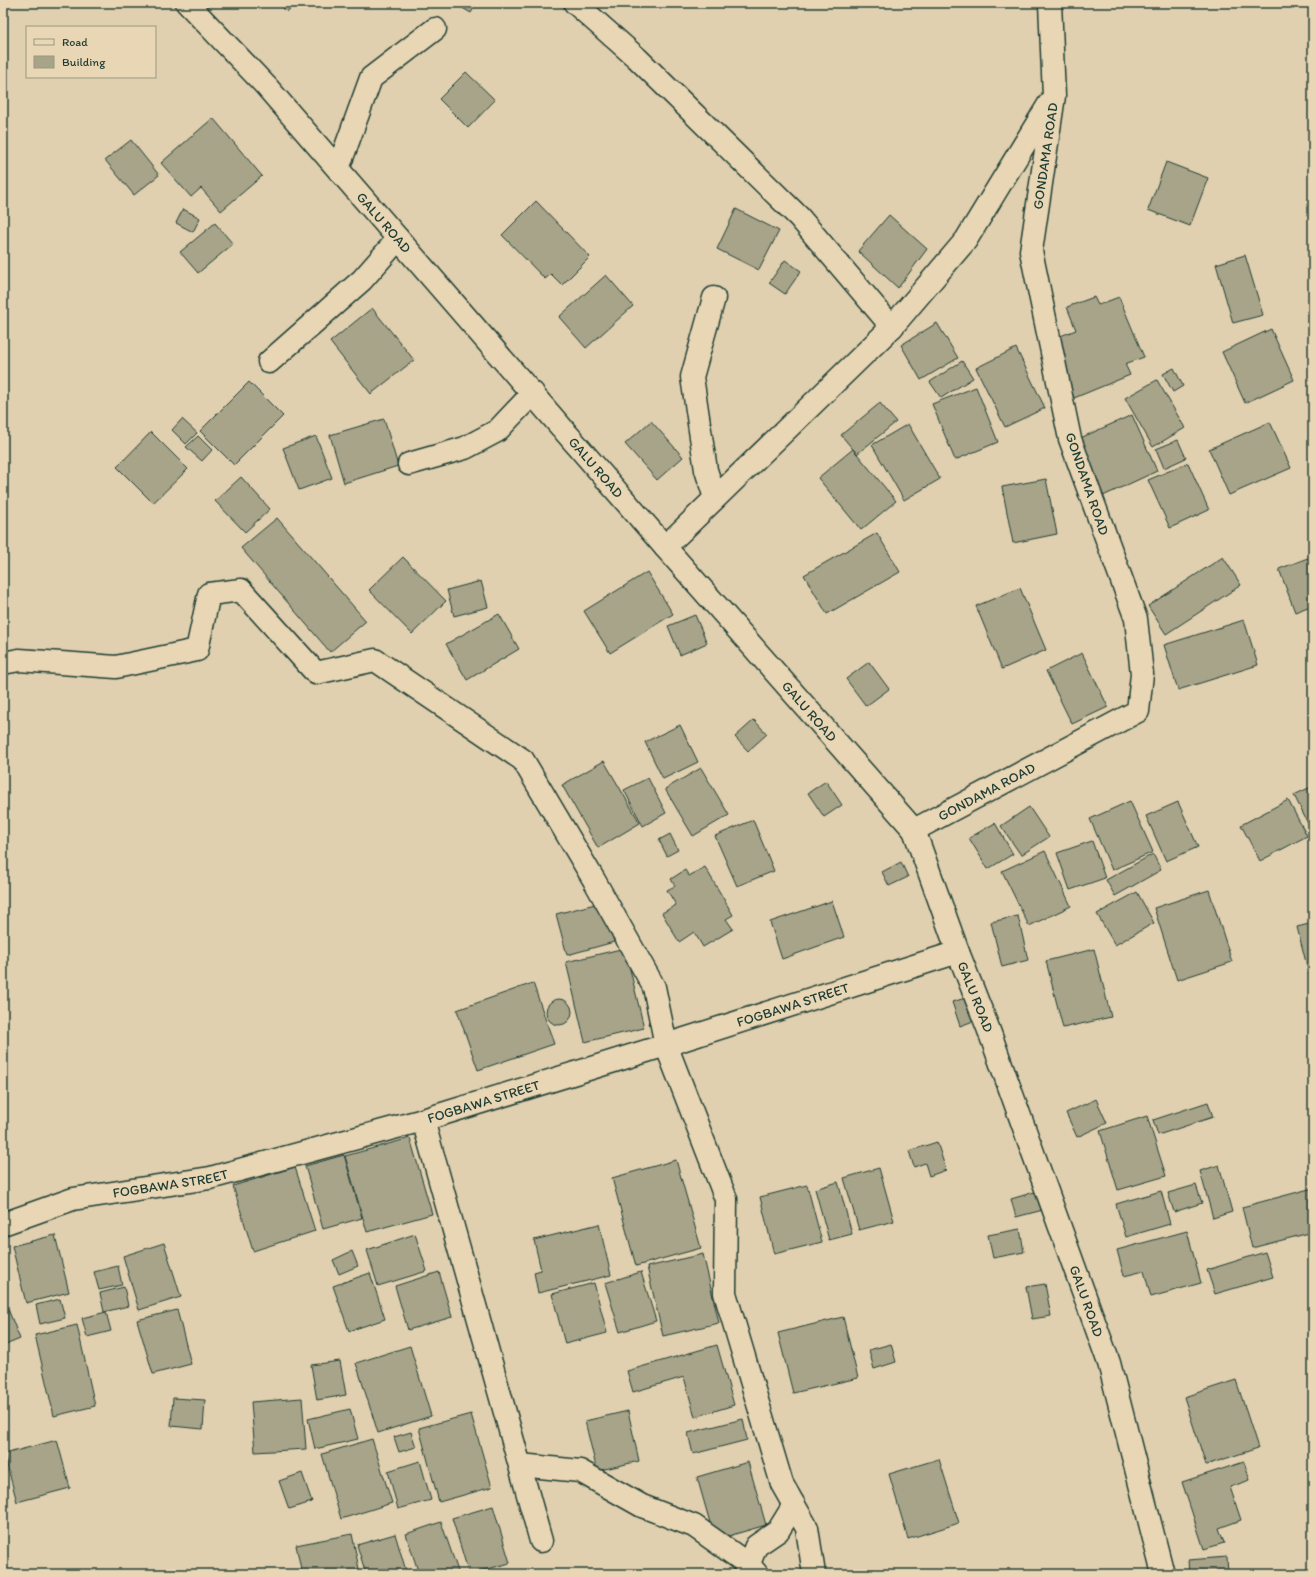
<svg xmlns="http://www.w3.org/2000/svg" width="1316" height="1577" font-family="Itim,sans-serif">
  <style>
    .building { fill: #a8a48a; stroke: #1f3d34 }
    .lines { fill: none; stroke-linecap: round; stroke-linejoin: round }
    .minor-casing { stroke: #1f3d34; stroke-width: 25 }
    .minor { stroke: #e9d6b4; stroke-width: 22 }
    .labels { text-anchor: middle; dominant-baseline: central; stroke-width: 3.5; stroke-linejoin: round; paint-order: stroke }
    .street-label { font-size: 14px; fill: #1f3d34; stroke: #e9d6b4 }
  </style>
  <rect width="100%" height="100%" fill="#e1d0af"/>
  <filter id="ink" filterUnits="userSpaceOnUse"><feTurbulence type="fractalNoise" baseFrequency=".025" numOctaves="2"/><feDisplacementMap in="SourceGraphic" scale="8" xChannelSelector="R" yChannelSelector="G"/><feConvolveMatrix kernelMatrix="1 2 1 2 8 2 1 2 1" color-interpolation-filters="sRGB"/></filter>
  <g filter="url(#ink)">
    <path class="building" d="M278,3H295L287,12Z
      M454,3H477L471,13Z
      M466,72L495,100L468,128L439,99Z
      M213,118L262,176L221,211L201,188L191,197L161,163Z
      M131,140L159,175L134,195L105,160Z
      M1166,162L1208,178L1190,226L1148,210Z
      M536,201L590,257L562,285L551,274L545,279L502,235Z
      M183,209L200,218L193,232L176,223Z
      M736,209L779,231L759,270L717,249Z
      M889,215L927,249L898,288L858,251Z
      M215,223L233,244L198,273L180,252Z
      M1245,255L1263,315L1233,323L1216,264Z
      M785,260L801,271L785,294L769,283Z
      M606,275L633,306L586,348L559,317Z
      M1094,297L1098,305L1119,297L1144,357L1125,364L1130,375L1074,398L1050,340L1076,330L1067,307Z
      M372,308L414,360L371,394L330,342Z
      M937,323L958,358L921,380L901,345Z
      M1271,329L1294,380L1245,403L1222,352Z
      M1016,348L1045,408L1005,427L976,368Z
      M962,361L973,378L941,398L930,382Z
      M1174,368L1183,386L1173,392L1163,374Z
      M1157,380L1185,428L1153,447L1125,398Z
      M249,382L283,416L234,465L200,431Z
      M976,387L998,442L955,460L932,404Z
      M880,403L896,422L857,454L841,435Z
      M3,413L8,418L3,423Z
      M1132,415L1157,471L1103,496L1078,439Z
      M182,419L197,433L186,444L172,430Z
      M384,419L398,466L344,483L330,435Z
      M651,421L683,457L657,480L625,444Z
      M1270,422L1291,468L1229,495L1209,449Z
      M908,424L940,479L904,500L872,445Z
      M151,432L188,469L153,503L117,467Z
      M198,436L212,450L202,461L186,447Z
      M316,436L332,478L299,490L283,448Z
      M1178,440L1186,458L1164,468L1156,449Z
      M853,449L896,501L861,530L818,478Z
      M1188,463L1209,510L1170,528L1148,480Z
      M241,477L270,509L245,532L215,501Z
      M1046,479L1057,534L1013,543L1002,487Z
      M277,518L366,621L330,652L241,548Z
      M877,533L900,572L827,614L804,575Z
      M1313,556V605L1295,612L1279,569Z
      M403,557L446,601L412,634L369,590Z
      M1223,557L1241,585L1166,634L1148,606Z
      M647,572L673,614L610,653L584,611Z
      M481,581L488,607L454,616L447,590Z
      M1020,588L1046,650L1002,669L976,606Z
      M499,614L519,649L467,680L446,644Z
      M695,615L707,643L680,655L668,626Z
      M1244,620L1258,665L1178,690L1164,645Z
      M1082,653L1108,707L1072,724L1046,671Z
      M869,662L889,689L866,706L846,679Z
      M754,720L767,734L748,751L735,737Z
      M680,725L698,762L663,779L645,742Z
      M604,761L640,823L598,848L562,785Z
      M701,768L729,815L693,836L665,789Z
      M648,778L666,813L643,826L624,790Z
      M826,781L842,805L824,817L808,793Z
      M1313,786V834L1294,795Z
      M1288,800L1307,836L1260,861L1241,825Z
      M1130,801L1153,852L1112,870L1090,819Z
      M1178,802L1198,847L1166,861L1146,816Z
      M1029,807L1049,837L1021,855L1001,826Z
      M753,820L774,871L737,886L715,836Z
      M995,823L1013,854L988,869L969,838Z
      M670,834L678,850L667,856L659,840Z
      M1092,841L1105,878L1070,890L1057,853Z
      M1045,851L1071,906L1029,926L1002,871Z
      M1153,854L1161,870L1115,896L1106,880Z
      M901,862L908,877L889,886L882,872Z
      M705,867L733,915L726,919L733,929L703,947L694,932L679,942L662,913L676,905L667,890L675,886L671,879L685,870L689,876Z
      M1209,890L1232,962L1177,980L1154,908Z
      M1137,892L1154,923L1115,945L1097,914Z
      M832,901L844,937L782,959L770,922Z
      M603,902L614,942L567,955L556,914Z
      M1018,916L1028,960L1002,967L991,922Z
      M1313,923V990L1297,927Z
      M625,948L644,1028L585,1042L566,962Z
      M1094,949L1111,1017L1063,1028L1046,961Z
      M533,983L554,1044L478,1070L457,1010Z
      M969,997L976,1020L960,1026L952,1002Z
      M546 1012a13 13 0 1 1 26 0a13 13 0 1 1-26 0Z
      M1096,1099L1107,1123L1077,1137L1066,1113Z
      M1208,1102L1213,1117L1158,1135L1153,1120Z
      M1147,1116L1166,1176L1118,1190L1100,1131Z
      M410,1138L432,1214L367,1232L345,1156Z
      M937,1142L946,1170L929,1176L925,1163L914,1167L909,1151Z
      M344,1155L362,1218L323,1229L305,1166Z
      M676,1160L701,1248L636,1266L612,1178Z
      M1219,1165L1232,1212L1213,1218L1200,1171Z
      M295,1167L315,1231L253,1251L233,1186Z
      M879,1168L894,1221L859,1230L844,1178Z
      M838,1182L852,1234L829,1240L815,1189Z
      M807,1185L822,1242L774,1254L760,1197Z
      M1196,1185L1202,1203L1174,1212L1168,1193Z
      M1313,1188V1232L1252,1248L1242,1207Z
      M1038,1191L1043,1210L1016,1217L1011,1199Z
      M1161,1191L1170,1224L1126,1237L1116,1204Z
      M599,1224L611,1275L538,1293L534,1272L541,1270L534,1240Z
      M1020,1229L1024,1252L993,1258L988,1235Z
      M1187,1231L1201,1283L1151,1297L1144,1271L1124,1276L1117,1250Z
      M415,1234L427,1271L378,1286L367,1250Z
      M55,1235L69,1292L26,1303L12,1246Z
      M164,1243L181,1297L139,1310L123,1256Z
      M352,1251L358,1266L339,1274L333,1260Z
      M1265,1252L1273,1277L1215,1294L1207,1270Z
      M703,1254L719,1323L663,1336L647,1267Z
      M118,1266L122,1285L99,1290L94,1272Z
      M439,1272L452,1317L408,1330L395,1286Z
      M641,1272L656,1321L620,1332L605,1283Z
      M370,1273L385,1319L349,1331L333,1286Z
      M594,1283L607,1333L565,1344L552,1294Z
      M1045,1284L1051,1316L1032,1319L1026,1287Z
      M124,1287L128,1306L104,1312L100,1293Z
      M4,1299L20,1339L3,1346V1300Z
      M60,1299L65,1318L40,1324L36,1305Z
      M177,1310L191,1364L153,1374L137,1320Z
      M106,1312L111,1331L87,1337L82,1318Z
      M843,1317L858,1378L793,1393L778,1333Z
      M77,1325L95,1406L54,1416L35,1335Z
      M891,1344L896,1362L874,1369L869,1350Z
      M717,1345L734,1405L695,1417L684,1377L633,1392L627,1371Z
      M410,1346L431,1416L378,1433L356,1363Z
      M340,1361L346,1395L317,1400L311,1365Z
      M1236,1380L1258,1448L1206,1465L1184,1397Z
      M173,1398L205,1400L203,1429L171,1426Z
      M302,1398L306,1449L255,1452L251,1402Z
      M350,1409L358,1439L315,1449L308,1419Z
      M628,1411L639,1461L597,1471L585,1421Z
      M471,1414L492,1487L439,1502L419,1428Z
      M743,1419L747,1440L693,1454L688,1433Z
      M411,1432L416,1447L399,1452L394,1437Z
      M372,1439L392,1503L341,1519L322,1454Z
      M57,1440L70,1488L17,1502L4,1454Z
      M939,1459L959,1523L908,1539L889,1474Z
      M420,1461L431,1500L398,1509L388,1471Z
      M748,1462L766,1525L715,1540L697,1477Z
      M1244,1462L1250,1480L1230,1487L1241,1520L1219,1528L1224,1543L1204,1549L1182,1482Z
      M302,1473L312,1502L289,1509L279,1481Z
      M493,1506L510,1563L469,1574L452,1518Z
      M441,1522L459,1574H419L406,1534Z
      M352,1534L360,1574H302L296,1545Z
      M395,1534L407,1574H366L357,1545Z
      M1227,1557L1228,1574H1189L1188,1560Z"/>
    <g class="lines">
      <g class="minor-casing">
        <g id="minor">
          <path id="s1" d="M187,3L266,86L665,547L914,830L958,952L988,1028L1109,1363L1163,1574"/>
          <path d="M575,3L637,58L799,217L892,327"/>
          <path d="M338,169L371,78L435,29"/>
          <path d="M714,298L692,377L706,470L715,498"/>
          <path d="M269,362L362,280L398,239"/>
          <path d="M409,464L465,448L497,431L533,393"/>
          <path d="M665,547L892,327L966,240L1049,104"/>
          <path d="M3,663L19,660L116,667L197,650L209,594L241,590L316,673L375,660L523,760L594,880L654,987L666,1045L726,1199L725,1293L782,1484L807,1528L814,1574"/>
          <path id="s2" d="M914,830L1138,711L1142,674L1136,619L1070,439L1031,251L1054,96L1050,3"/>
          <path d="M423,1120L541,1541"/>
          <path id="s3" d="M3,1224L73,1199L210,1178L423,1120L666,1045L958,952"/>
          <path d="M520,1465L580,1471L642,1506L694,1526L749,1565L757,1574"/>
          <path d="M745,1574L756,1546L778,1531L794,1505"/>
        </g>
      </g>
      <use href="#minor" class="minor"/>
    </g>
  </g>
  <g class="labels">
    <g class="street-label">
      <text stroke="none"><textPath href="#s2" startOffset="826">GONDAMA ROAD</textPath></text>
      <text stroke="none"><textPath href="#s1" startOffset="295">GALU ROAD</textPath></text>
      <text stroke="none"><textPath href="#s1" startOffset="619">GALU ROAD</textPath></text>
      <text transform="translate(1087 484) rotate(71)">GONDAMA ROAD</text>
      <text stroke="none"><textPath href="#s1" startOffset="943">GALU ROAD</textPath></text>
      <text stroke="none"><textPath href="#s2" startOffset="82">GONDAMA ROAD</textPath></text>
      <text stroke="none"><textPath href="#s1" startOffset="1279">GALU ROAD</textPath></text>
      <text stroke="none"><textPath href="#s3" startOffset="821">FOGBAWA STREET</textPath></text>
      <text stroke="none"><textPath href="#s3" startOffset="497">FOGBAWA STREET</textPath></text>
      <text stroke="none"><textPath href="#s3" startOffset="173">FOGBAWA STREET</textPath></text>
      <text stroke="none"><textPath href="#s1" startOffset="1603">GALU ROAD</textPath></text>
    </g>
  </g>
  <rect width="1316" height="1577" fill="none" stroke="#e9d6b4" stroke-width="16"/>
  <rect x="8" y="8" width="1300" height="1561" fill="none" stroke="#1f3d34" stroke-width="1.5" filter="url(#ink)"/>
  <rect x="26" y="26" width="130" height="52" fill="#e9d6b4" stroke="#989981"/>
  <rect x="34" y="39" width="20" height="6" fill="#e9d6b4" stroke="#989981"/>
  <text x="62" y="46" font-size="12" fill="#1f3d34">Road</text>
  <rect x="34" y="56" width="20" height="12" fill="#a8a48a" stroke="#989981"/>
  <text x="62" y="66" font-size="12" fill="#1f3d34">Building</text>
</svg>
